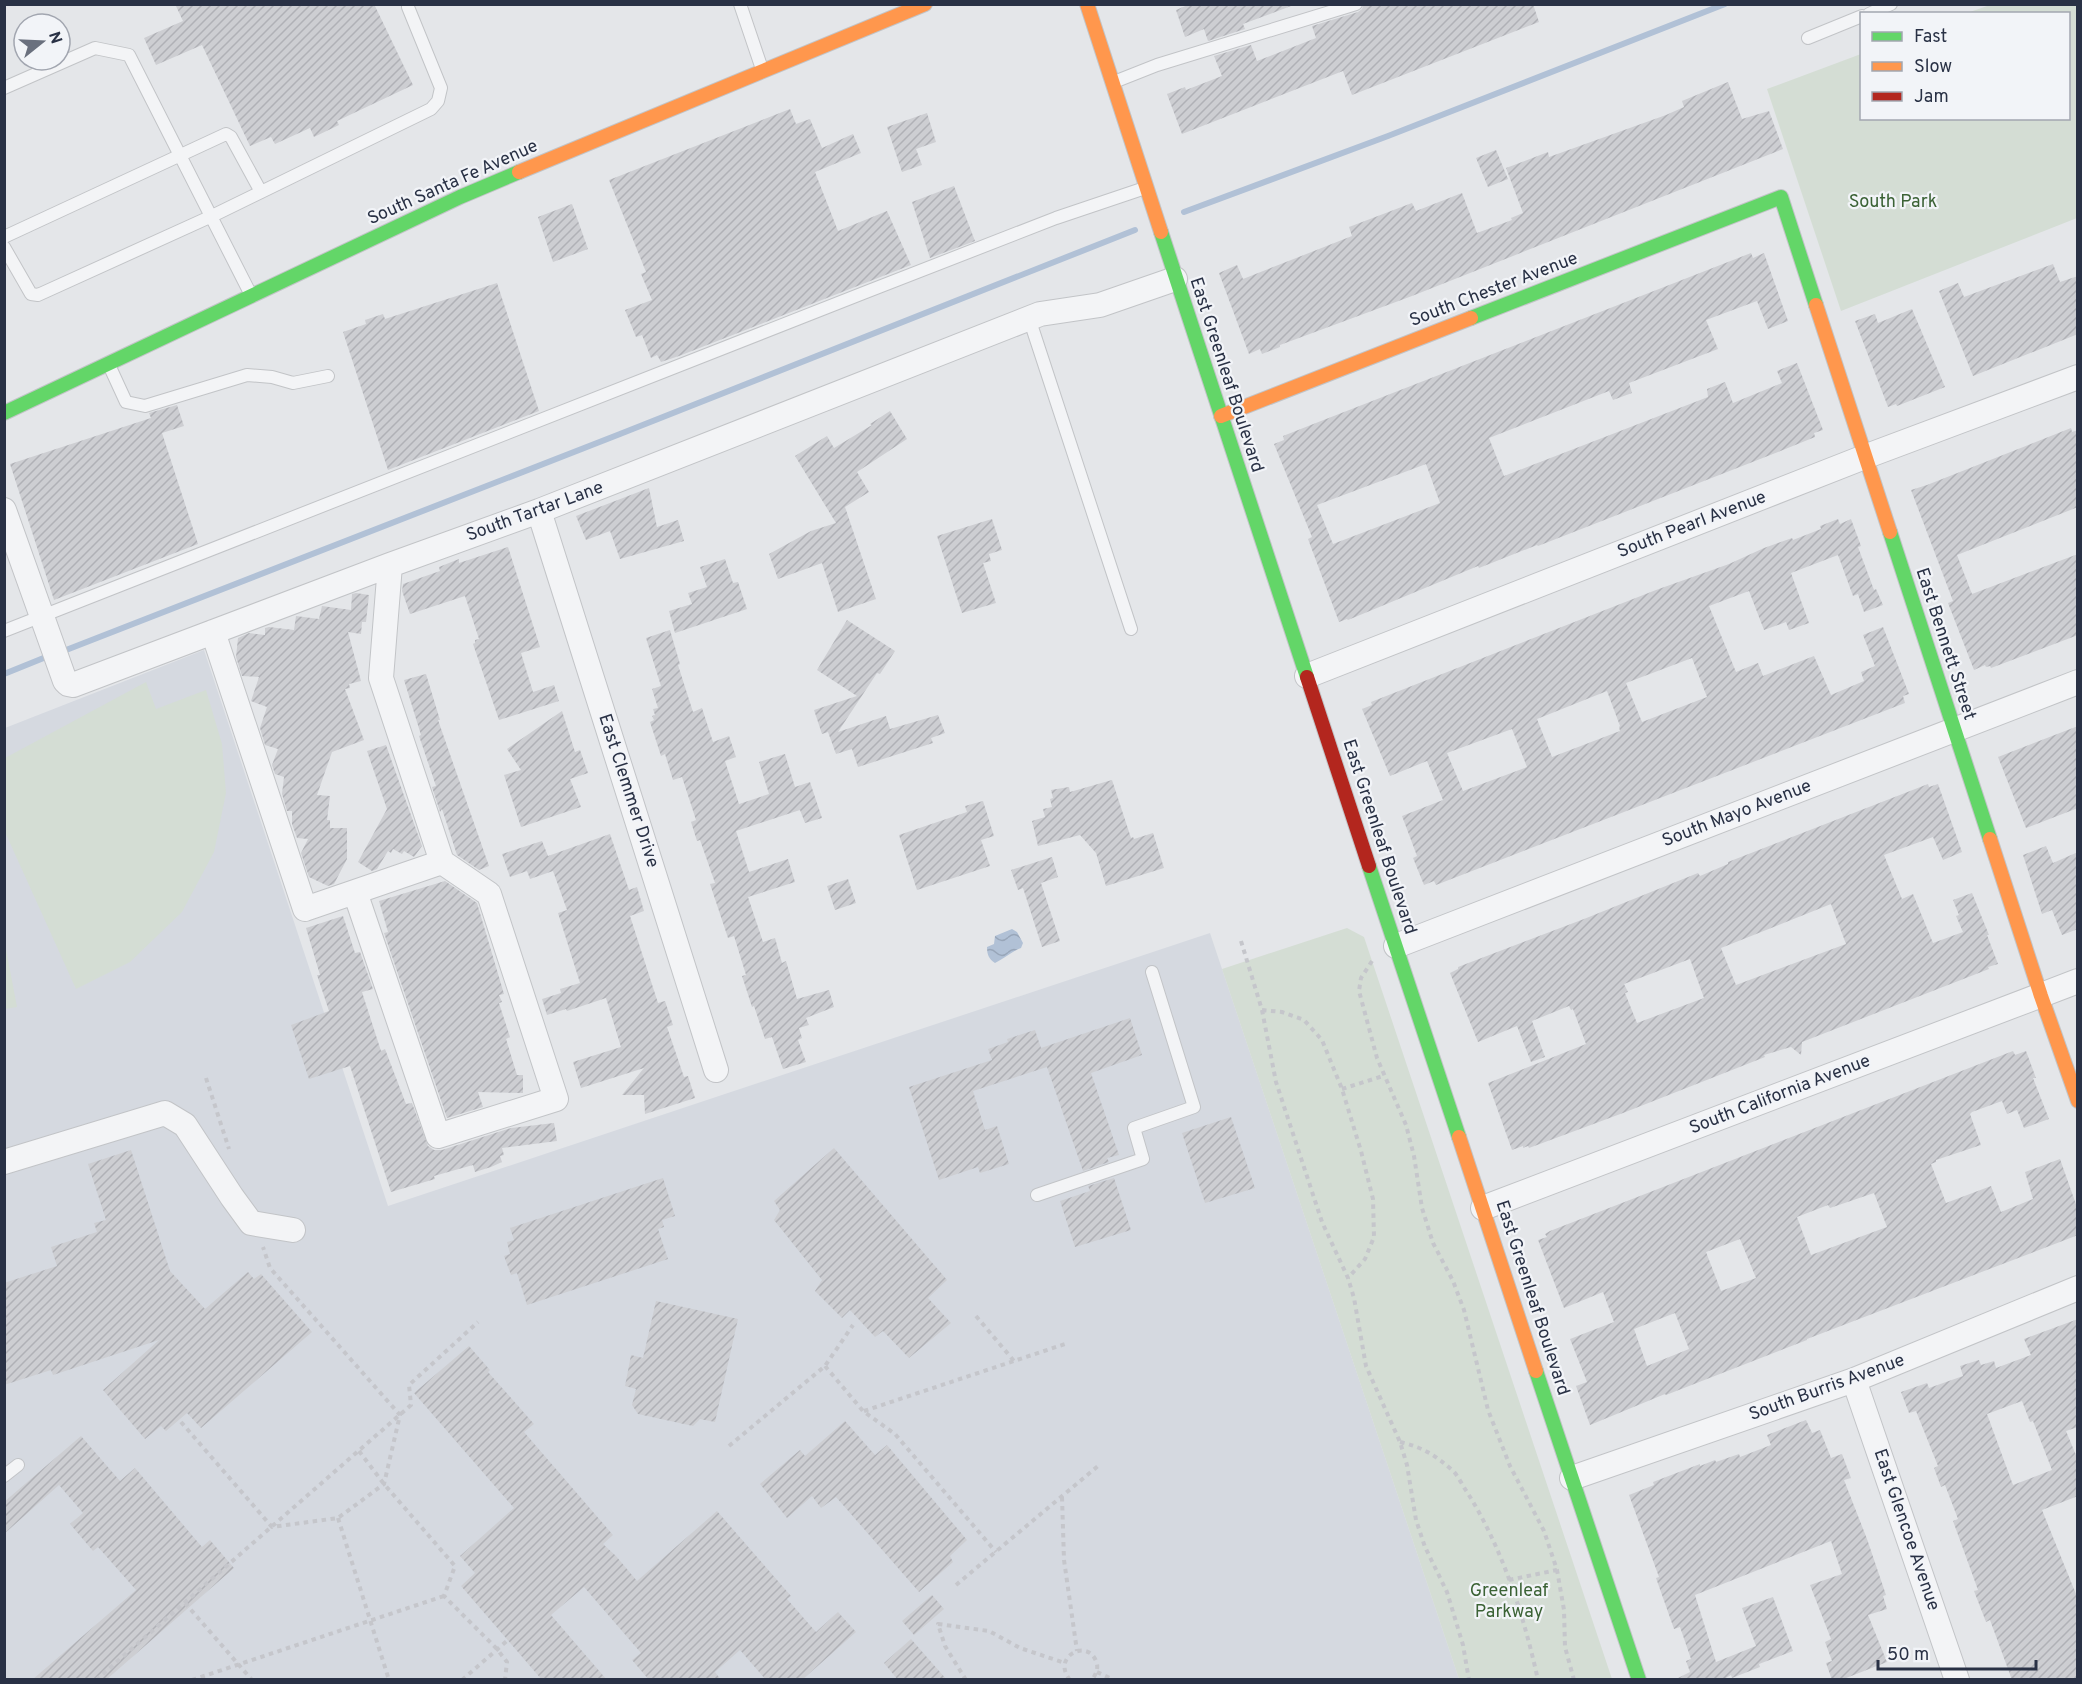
<svg xmlns="http://www.w3.org/2000/svg" width="2082" height="1684" font-family="Overpass,sans-serif">
  <style>
    .built { fill: #d5d9e0 }
    .park { fill: #d4ddd4 }
    .water { fill: url(#water-waves) }
    .lines { fill: none; stroke-linecap: round; stroke-linejoin: round }
    .stream { stroke: #b1c1d6; stroke-width: 6 }
    .building { fill: url(#building-hatch); fill-rule: evenodd }
    .lane-casing { stroke: #c2c4c7; stroke-width: 14 }
    .street-casing { stroke: #c2c4c7; stroke-width: 26 }
    .fast-casing { stroke: #c2c4c7; stroke-width: 16 }
    .slow-casing { stroke: #c2c4c7; stroke-width: 16 }
    .jam-casing { stroke: #c2c4c7; stroke-width: 16 }
    .path { stroke: #c5c6cb; stroke-width: 4; stroke-dasharray: 4.5 4.5; stroke-linecap: butt }
    .lane { stroke: #f3f4f6; stroke-width: 12 }
    .street { stroke: #f3f4f6; stroke-width: 24 }
    .fast { stroke: #63d668; stroke-width: 14 }
    .slow { stroke: #ff974d; stroke-width: 14 }
    .jam { stroke: #b3261e; stroke-width: 14 }
    .labels { text-anchor: middle; dominant-baseline: central; stroke-width: 4.5; stroke-linejoin: round; paint-order: stroke }
    .street-label { font-size: 18px; fill: #293145; stroke: #f2f4f8 }
    .park-label { font-size: 18px; fill: #3b6235; stroke: #f2f4f8 }
  </style>
  <defs>
    <pattern id="water-waves" width="16" height="10" patternUnits="userSpaceOnUse" patternTransform="scale(1.5)"><rect width="16" height="10" fill="#b1c1d6"/><path d="M0 5q4-4 8 0t8 0" fill="none" stroke="#98a6b9"/></pattern>
    <pattern id="building-hatch" width="6" height="6" patternUnits="userSpaceOnUse" patternTransform="scale(1.5)"><rect width="6" height="6" fill="#cdced2"/><path d="M-1 1l2-2M0 6l6-6M5 7l2-2" fill="none" stroke="#b0b1b6"/></pattern>
  </defs>
  <rect width="100%" height="100%" fill="#e4e6e9"/>
  <path class="built" d="M204,650L388,1206L1210,933L1459,1679L5,1680V728Z"/>
  <path class="park" d="M1990,5H2077V218L1841,311L1767,89L1861,54L1862,118H2068V14L1967,13Z
    M146,682L156,709L206,690L222,744L226,793L214,852L182,912L130,962L76,989L5,832V758Z
    M1347,928L1364,937L1612,1679H1459L1222,969Z
    M5,944L17,1007L5,1009H4Z"/>
  <path class="water" d="M1012,929L1017,932L1023,943L1021,948C1011,952 1005,958 995,963C989,959 987,955 987,947L994,944L995,936Z"/>
  <g class="lines">
    <path class="stream" d="M1184,212L1388,136L1725,4
      M61,652L620,434L1135,230
      M4,674L51,655"/>
  </g>
  <path class="building" d="M175,4H374L413,85L337,121L339,125L314,137L310,128L275,144L271,137L250,146L202,45L156,65L144,38L183,21Z
    M1190,4H1290L1291,6L1243,24L1245,29L1208,41L1204,29L1185,37L1176,10Z
    M1364,4H1533L1539,22L1352,95L1343,71L1182,134L1167,94L1185,87L1186,90L1222,76L1214,56L1251,45L1257,61L1316,38L1312,26L1358,12L1362,9Z
    M1728,82L1742,119L1769,111L1783,149L1412,296L1280,345V347L1262,354L1260,349L1249,354L1219,273L1237,265L1243,279L1352,236L1349,227L1412,203L1416,211L1462,193L1477,233L1512,220L1511,218L1523,213L1506,168L1548,152L1549,157L1666,115L1684,107L1682,101Z
    M790,109L796,124L810,119L822,148L853,134L861,153L815,172L838,231L887,211L911,265L679,356L661,362L657,355L651,358L642,335L636,337L625,310L652,300L641,274L646,272L609,180Z
    M927,113L936,142L916,149L922,165L902,172L887,127Z
    M1496,150L1508,179L1488,187L1476,158Z
    M954,186L975,241L930,258L912,202Z
    M572,204L588,249L553,262L538,217Z
    M1751,253L1753,258L1764,253L1788,321L1768,329L1757,301L1706,320L1718,349L1629,383L1632,393L1613,400L1609,391L1489,438L1504,476L1708,397L1707,389L1725,382L1733,403L1782,383L1777,371L1797,363L1823,430L1814,433L1815,437L1778,452L1538,546L1537,545L1479,568L1478,566L1348,620L1347,619L1339,622L1308,539L1312,537L1274,444L1284,440L1283,436L1321,421ZM1426,464L1440,503L1333,544L1317,505Z
    M2053,264L2060,282L2078,276V334L1973,376L1939,291L1958,283L1964,297Z
    M497,283L539,411L388,470L343,332L366,324L365,320L383,314L385,319Z
    M1912,309L1945,387L1897,406L1896,404L1888,407L1855,321L1875,314L1878,323Z
    M177,405L184,426L162,433L198,544L54,600L10,464L151,418L149,413Z
    M890,411L907,439L857,472L869,492L845,507L876,599L838,612L822,563L778,579L769,554L811,531L836,523L795,456L827,436L834,448L872,425L870,424Z
    M2071,428L2072,432L2078,430V507L1957,555L1972,594L2078,554V635L1991,668L1990,666L1986,667L1985,665L1974,670L1948,603L1953,601L1911,490L1927,485Z
    M649,488L657,527L678,520L684,541L620,559L610,531L586,540L576,516Z
    M992,519L1002,550L989,554L991,561L983,563L996,603L962,613L937,536Z
    M1838,519L1840,524L1851,519L1861,546L1858,547L1874,590L1876,589L1883,605L1864,612L1858,594L1853,596L1838,555L1791,573L1809,623L1789,630L1786,622L1764,630L1749,591L1709,606L1736,672L1758,663L1763,676L1814,656L1831,695L1864,681L1861,672L1875,666L1863,635L1883,627L1909,694L1903,696L1905,703L1436,885L1434,881L1424,885L1413,858L1417,856L1402,816L1443,800L1427,761L1390,776L1362,709L1372,705L1371,702L1656,590L1729,564L1764,548L1792,538L1793,540L1821,529L1820,526ZM1692,658L1707,697L1642,722L1626,683ZM1607,691L1620,726L1619,727L1620,731L1552,757L1537,719ZM1512,729L1527,767L1463,791L1447,753Z
    M508,547L540,647L521,653L533,692L554,685L559,701L499,720L473,644L475,643V640L479,639L465,596L410,614L402,591L403,584L440,571L439,567L459,559V563Z
    M725,559L733,583L738,582L747,609L675,633L669,611L692,604L688,593L707,587L700,567Z
    M356,593L369,595L366,622H362L361,634L348,632L361,681L349,684L350,688L345,689L364,740L332,752L317,795L330,796L327,820H330V828H347V859L334,884L328,886L309,877L301,853L308,839L297,838L292,824V811H287L282,794L284,777L275,774L272,765L278,749L265,745L260,728L267,707L251,701L259,677L242,676L236,657L238,638L249,633L265,635V628L269,627L294,630L296,616L319,619L322,606L351,610L352,594Z
    M847,620L895,651L880,674L877,673L838,732L886,716L890,729L938,715L945,733L931,738L933,743L858,767L852,749L836,754L828,732L822,734L814,710L857,696L817,670Z
    M670,630L680,664L678,665L693,712L702,708L713,742L729,736L736,757L725,761L739,804L769,794L759,762L785,754L795,787L810,782L822,818L805,823L800,810L736,831L749,872L788,859L795,882L748,897L763,942L775,938L782,963L786,961L797,999L829,990L834,1007L806,1018L809,1025L799,1028L802,1038L798,1040L806,1062L783,1069L772,1037L765,1039L754,1006L752,1007L742,976L746,975L734,936L728,938L710,884L715,883L700,840L697,841L691,822L696,820L682,777L673,780L665,754L661,756L650,722L654,720L652,716L655,715L653,709L658,708L652,689L661,686L646,638Z
    M426,674L440,720H438L489,866L479,870L457,855L442,809L440,812L432,787L436,786L419,736L421,735L404,680Z
    M562,711L575,752L580,750L588,773L570,779L581,807L521,827L504,775L521,770L507,749Z
    M2078,726V808L2026,828L1998,757Z
    M386,745L422,846L414,857L404,851L402,854L393,849L391,853L388,851L377,869L372,871L358,862L387,809L367,751Z
    M1112,780L1131,838L1133,837L1134,839L1153,833L1164,868L1106,886L1096,853L1080,835L1038,846L1032,821L1045,817L1043,809L1052,807L1050,799L1053,798L1051,790L1069,787L1070,792Z
    M1928,784L1929,787L1938,784L1962,852L1943,860L1933,837L1884,855L1902,899L1913,894L1933,943L1963,932L1956,916L1959,915L1953,900L1972,893L1989,935H1987L1998,964L1988,967L1989,969L1802,1042L1801,1055L1791,1047L1764,1055L1765,1057L1623,1113L1529,1148L1528,1146L1523,1148V1146L1512,1150L1488,1083L1586,1044L1573,1009L1571,1010L1569,1006L1532,1021L1545,1057L1531,1062L1517,1026L1478,1042L1450,973L1458,969V967L1584,919L1698,873L1700,876L1728,864V862ZM1831,904L1846,944L1736,985L1721,948ZM1690,959L1704,998L1637,1023L1625,993L1628,992L1624,984Z
    M983,801L994,836L981,840L990,866L917,890L899,835L967,812L965,806Z
    M610,834L629,890L637,887L644,911L630,916L658,1003L665,1001L673,1025L667,1027L684,1077L688,1076L695,1098L645,1114L644,1095H622L644,1068L581,1088L573,1062L621,1047L606,998L567,1011L566,1009L547,1015L542,999L561,993L560,989L580,983L558,913L567,910L553,871L530,879L527,871L510,877L502,854L542,841L548,856Z
    M2046,846L2053,863L2078,852V929L2062,935L2052,910L2042,914L2023,855Z
    M1052,857L1058,877L1041,883L1060,941L1042,947L1023,888L1018,890L1011,870Z
    M848,879L856,903L835,910L827,886Z
    M445,881L477,903L504,994L499,995L502,1002L499,1003L510,1037L506,1039L517,1075H523V1093L478,1092L483,1107L447,1118L384,933L388,932L379,901Z
    M343,916L355,953L360,952L373,989L362,992L381,1051L385,1049L406,1104L412,1103L428,1146L434,1150H442L511,1128L554,1123L557,1141L502,1148L504,1155L500,1156L502,1162L491,1167L475,1172L473,1165L434,1176L435,1179L391,1192L350,1066L309,1079L291,1025L329,1011L317,975H320L306,928Z
    M1130,1018L1142,1055L1091,1073L1119,1155L1107,1158L1109,1162L1083,1171L1047,1067L973,1091L985,1130L997,1126L1009,1164L980,1173L978,1167L939,1180L909,1087L992,1060L988,1049L1008,1042L1007,1039L1035,1030L1041,1048Z
    M2013,1051L2015,1055L2026,1051L2036,1078H2033L2049,1119L2024,1128L2017,1110L2007,1114L2002,1101L1972,1112L1970,1114L1981,1145L1936,1160V1162L1931,1164L1946,1203L1991,1186L2001,1212L2033,1199L2025,1172L2060,1159L2078,1210V1235L1807,1339V1340L1666,1395L1665,1394L1590,1425L1576,1386L1587,1382L1570,1339L1614,1322L1603,1292L1564,1308L1538,1240L1547,1237L1545,1234L1550,1231ZM1874,1193L1887,1227L1811,1255L1797,1217L1828,1205L1830,1208ZM1740,1239L1756,1278L1721,1291L1706,1252ZM1675,1313L1689,1349L1647,1366L1634,1329Z
    M1231,1117L1255,1188L1205,1203L1182,1133Z
    M834,1148L947,1280L928,1298L951,1323L909,1358L883,1331L875,1337L850,1310L842,1318L815,1291L822,1280L774,1220L780,1210L774,1201Z
    M131,1150L170,1271L205,1309L248,1272L254,1279L261,1274L312,1332L201,1428L187,1413L166,1431L161,1426L145,1439L103,1390L159,1340L53,1375L51,1370L4,1385V1283L57,1266L51,1247L97,1232L94,1223L106,1220L88,1164Z
    M663,1178L675,1216L662,1220L664,1227L658,1229L668,1259L527,1305L517,1273L511,1275L504,1256L510,1254L507,1242L514,1240L510,1228Z
    M1114,1178L1131,1230L1075,1247L1060,1201L1090,1191L1088,1186Z
    M656,1301L738,1319L715,1422L700,1419L693,1426L638,1414L632,1405L636,1389L625,1386L631,1355L643,1358Z
    M2078,1319V1427L2066,1431L2078,1460V1496L2042,1510L2078,1599V1680H2012L1990,1620L1986,1622L1974,1591L1978,1590L1953,1521L1958,1519L1945,1485L1941,1487L1934,1468L1938,1466L1916,1411L1909,1413L1901,1392L1927,1383L1929,1388L1963,1376L1960,1366L1979,1360L1981,1365L1994,1361L1996,1368L2031,1355L2024,1339ZM2022,1401L2030,1422L2033,1421L2052,1470L2013,1485L1987,1414Z
    M469,1346L490,1370L488,1372L534,1424L524,1432L613,1535L603,1544L616,1556L637,1581L717,1511L791,1596L787,1599L816,1632L838,1612L856,1632L802,1680H766L740,1650L715,1672L721,1680H649L632,1660L641,1653L584,1587L551,1615L607,1680H542L461,1586L475,1573L460,1556L514,1508L414,1393Z
    M1806,1420L1812,1433L1820,1430L1831,1458L1842,1454L1851,1478L1844,1480L1867,1539L1886,1595L1883,1596L1887,1609L1868,1615L1887,1662L1841,1680H1832L1826,1663L1832,1661L1825,1642L1831,1639L1810,1585L1842,1574L1831,1541L1695,1595L1716,1662L1756,1646L1742,1608L1773,1597L1793,1651L1759,1664L1760,1667L1732,1678L1731,1675L1722,1680H1674L1690,1672L1686,1661L1691,1659L1680,1627L1674,1629L1656,1578L1659,1577L1629,1495L1654,1485L1653,1482L1700,1464V1466L1715,1460L1716,1462L1739,1454L1740,1457L1771,1445L1767,1435Z
    M845,1421L875,1455L887,1445L967,1540L950,1556L953,1562L919,1592L836,1497L821,1508L812,1496L787,1518L760,1484L800,1450L805,1456Z
    M81,1436L120,1481L135,1468L202,1547L210,1540L234,1568L106,1680H32L136,1590L98,1547L93,1551L70,1524L83,1513L59,1485L4,1534V1502Z
    M932,1595L944,1609L914,1635L902,1621Z
    M911,1639L947,1680H898L884,1663Z"/>
  <g class="lines">
    <g class="lane-casing">
      <path id="lane" d="M740,4L762,69
        M1869,14L1891,4
        M1808,38L1862,16
        M1114,82L1157,65L1356,4
        M4,88L95,48L129,55L251,295
        M4,237L226,134L231,137L261,192
        M4,247L31,294L38,295L212,216L431,109L438,101L441,88L408,7
        M1029,318L1131,629
        M109,365L126,402L145,406L247,375L272,377L293,383L328,376
        M4,631L866,292L1056,218L1145,188
        M1037,1195L1143,1159L1134,1128L1194,1107L1152,972
        M4,1476L18,1465"/>
    </g>
    <g class="street-casing">
      <path id="street" d="M4,510L65,681L68,684L73,685L390,565L539,511L1040,314L1100,305L1175,279
        M539,511L716,1070
        M213,632L305,909L442,862L381,678L390,565
        M1307,676L1867,456L2078,377
        M355,892L438,1136L556,1099L489,894L442,862
        M1396,946L2078,682
        M4,1162L165,1113L185,1125L232,1197L251,1223L293,1230
        M1483,1208L2078,981
        M1854,1380L1957,1680
        M1572,1478L1854,1380L2078,1288"/>
    </g>
    <g class="fast-casing">
      <path id="fast" d="M1161,232L1307,677
        M1471,318L1781,197L1816,305
        M4,413L460,197L519,172
        M1890,532L1990,839
        M1369,866L1459,1137
        M1536,1371L1639,1680"/>
    </g>
    <g class="slow-casing">
      <path id="slow" d="M1087,4L1161,232
        M519,172L925,4
        M1816,305L1890,532
        M1221,416L1471,318
        M1990,839L2041,996L2078,1101
        M1459,1137L1536,1371"/>
    </g>
    <g class="jam-casing">
      <path id="jam" d="M1307,677L1369,866"/>
    </g>
    <path class="path" d="M1241,941L1262,1010L1276,1082L1322,1222L1348,1278L1354,1298L1366,1366L1400,1442L1407,1465L1416,1520L1425,1547L1447,1592L1463,1645L1469,1680
      M1372,961L1361,978L1359,991L1377,1058L1406,1125L1414,1156L1422,1208L1433,1243L1453,1281L1464,1310L1488,1410L1510,1466L1544,1531L1557,1570L1564,1610L1565,1647L1574,1680
      M1262,1010L1282,1012L1304,1020L1322,1040L1342,1089L1361,1151L1373,1199L1374,1237L1365,1259L1348,1278
      M206,1078L229,1149
      M1342,1089L1383,1076
      M976,1316L1014,1361
      M825,1366L863,1411L895,1434L996,1552
      M864,1411L1068,1343
      M181,1422L272,1527L338,1518L384,1484L400,1415L270,1268L263,1247
      M1400,1442C1422,1447 1435,1455 1452,1470C1458,1475 1462,1485 1467,1492C1502,1547 1524,1616 1538,1680
      M729,1446L825,1366L853,1325
      M359,1451L384,1484L455,1566L444,1596L497,1649L507,1662L505,1680
      M1062,1497L1064,1560L1077,1651
      M338,1518L389,1680
      M1509,1580L1557,1570
      M956,1585L1098,1466
      M185,1603L252,1680
      M1097,1672L1114,1680
      M96,1680L411,1405L409,1385L478,1322
      M192,1680L444,1596
      M462,1680L508,1640
      M966,1680L945,1646L938,1624L989,1631L1020,1648L1065,1663
      M1070,1680C1051,1657 1087,1638 1096,1661C1099,1668 1096,1674 1092,1680"/>
    <use href="#lane" class="lane"/>
    <use href="#street" class="street"/>
    <use href="#fast" class="fast"/>
    <use href="#slow" class="slow"/>
    <use href="#jam" class="jam"/>
  </g>
  <g class="labels">
    <g class="street-label">
      <text transform="translate(453 183) rotate(-24)">South Santa Fe Avenue</text>
      <text transform="translate(1494 290) rotate(-21)">South Chester Avenue</text>
      <text transform="translate(1226 375) rotate(72)">East Greenleaf Boulevard</text>
      <text transform="translate(535 512) rotate(-20)">South Tartar Lane</text>
      <text transform="translate(1692 525) rotate(-21)">South Pearl Avenue</text>
      <text transform="translate(1945 644) rotate(72)">East Bennett Street</text>
      <text transform="translate(628 791) rotate(72)">East Clemmer Drive</text>
      <text transform="translate(1737 814) rotate(-21)">South Mayo Avenue</text>
      <text transform="translate(1379 837) rotate(72)">East Greenleaf Boulevard</text>
      <text transform="translate(1780 1095) rotate(-21)">South California Avenue</text>
      <text transform="translate(1532 1298) rotate(72)">East Greenleaf Boulevard</text>
      <text transform="translate(1827 1388) rotate(-20)">South Burris Avenue</text>
      <text transform="translate(1906 1530) rotate(71)">East Glencoe Avenue</text>
    </g>
    <g class="park-label">
      <text x="1893" y="202">South Park</text>
      <text x="1509" y="1591">Greenleaf<tspan x="1509" dy="21">Parkway</tspan></text>
    </g>
  </g>
  <rect width="2082" height="1684" fill="none" stroke="#293145" stroke-width="12"/>
  <rect x="1860" y="12" width="210" height="108" fill="#f2f4f8" stroke="#a2a6b0" stroke-width="1.5"/>
  <rect x="1872" y="32" width="30" height="9" fill="#63d668" stroke="#a2a6b0" stroke-width="1.5"/>
  <text x="1914" y="42" font-size="18" fill="#293145">Fast</text>
  <rect x="1872" y="62" width="30" height="9" fill="#ff974d" stroke="#a2a6b0" stroke-width="1.5"/>
  <text x="1914" y="72" font-size="18" fill="#293145">Slow</text>
  <rect x="1872" y="92" width="30" height="9" fill="#b3261e" stroke="#a2a6b0" stroke-width="1.5"/>
  <text x="1914" y="102" font-size="18" fill="#293145">Jam</text>
  <g transform="translate(42 42) rotate(72)"><circle r="28" fill="#f2f4f8" stroke="#a2a6b0" stroke-width="1.5"/>
  <path d="M0-4.5L10 22L0 15L-10 22Z" fill="#6a707e"/>
  <text y="-9" font-size="16" font-weight="bold" text-anchor="middle" fill="#293145">N</text>
  </g>
  <path d="M1878 1660v9h158v-9" fill="none" stroke="#293145" stroke-width="3"/>
  <text x="1887" y="1660" font-size="18" fill="#293145" stroke="#f2f4f8" stroke-width="4.5" paint-order="stroke">50 m</text>
</svg>
